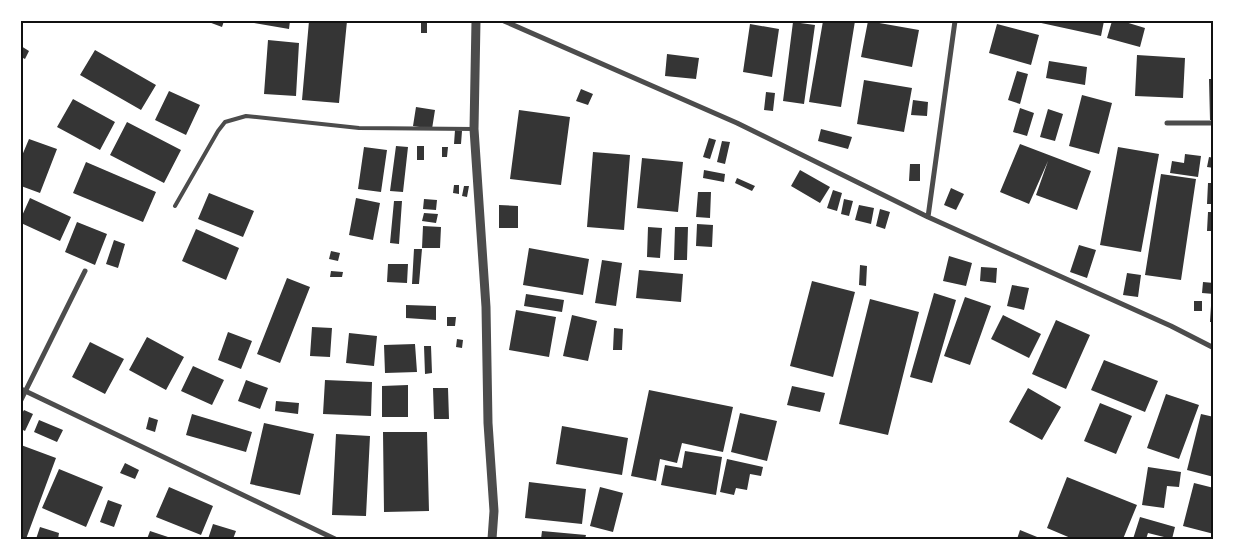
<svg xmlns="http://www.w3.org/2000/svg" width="1235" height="560" font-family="Commissioner,sans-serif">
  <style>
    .building { fill: #353535 }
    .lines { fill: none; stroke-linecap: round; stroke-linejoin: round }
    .service { stroke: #4c4c4c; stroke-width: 4 }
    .minor { stroke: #4c4c4c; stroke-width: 5 }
    .tertiary { stroke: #4c4c4c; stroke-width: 9 }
    .neatline { fill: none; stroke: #111; stroke-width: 2 }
  </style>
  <rect width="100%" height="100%" fill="#fff"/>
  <path class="building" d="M206,21H224L222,27Z
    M254,21H290L289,29L254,23Z
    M309,21H347L339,103L302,100Z
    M823,21H855L841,107L809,102Z
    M868,21L919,30L912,67L861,57Z
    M1032,21H1104L1101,36Z
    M1112,21H1122L1145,28L1140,47L1107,38Z
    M421,22H427V33H421Z
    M793,22L815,25L804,104L783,101Z
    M750,24L779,29L772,77L743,72Z
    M997,24L1039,35L1031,65L989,53Z
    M268,40L299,43L296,96L264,94Z
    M21,46L29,51L25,59L21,57Z
    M95,50L156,85L141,110L80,75Z
    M667,54L699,58L696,79L665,76Z
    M1137,55L1185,58L1183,98L1135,96Z
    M1049,61L1087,67L1085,85L1046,78Z
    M1017,71L1028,74L1020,104L1008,100Z
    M1209,79H1214V120H1210Z
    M864,80L912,88L904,132L857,124Z
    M581,89L593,94L588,105L576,101Z
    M169,91L200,105L186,135L155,120Z
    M766,92L775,93L773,111L764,110Z
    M1082,95L1112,103L1099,154L1069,146Z
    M73,99L115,122L100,150L57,127Z
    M913,100L928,102L927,116L911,115Z
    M416,107L435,110L432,129L413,126Z
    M1020,108L1034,113L1027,136L1013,132Z
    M1048,109L1063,114L1055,141L1040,137Z
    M519,110L570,117L561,185L510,179Z
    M127,122L181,150L164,183L110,155Z
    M821,129L852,137L848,149L818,141Z
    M455,130L462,131L461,144H454Z
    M709,138L716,140L710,159L703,157Z
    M29,139L57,149L40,193L21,186V158Z
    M722,141L730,142L725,164L717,162Z
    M1020,144L1091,171L1077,210L1036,195L1048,161L1029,204L1000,192Z
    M396,146L408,147L403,192L390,191Z
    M417,146H424V160H417Z
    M364,147L387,150L381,192L358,189Z
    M442,147H448L447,157H442Z
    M1118,147L1159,154L1141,252L1100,245Z
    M593,152L630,155L624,230L587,227Z
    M1185,154L1201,156L1198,177L1170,173L1172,161L1184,163Z
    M1209,157L1214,158V168L1207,167Z
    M642,158L683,162L678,212L637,208Z
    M86,162L156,192L143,222L73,193Z
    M910,164H920V181H909Z
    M704,170L725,174L724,182L703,178Z
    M800,170L830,187L820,203L791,186Z
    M1161,174L1196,179L1181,280L1145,275Z
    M737,178L755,186L752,191L735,183Z
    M1208,183H1214V204H1207Z
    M454,185H459V194L453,193Z
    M464,186H469L467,197L462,196Z
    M951,188L964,194L956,210L944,205Z
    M833,190L842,193L837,211L827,208Z
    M698,192H711L710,218L696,217Z
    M209,193L254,211L243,237L198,219Z
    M30,198L71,217L60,241L21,223V218Z
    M356,198L380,203L373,240L349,235Z
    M424,199L437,200L436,210L423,209Z
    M844,199L853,201L849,216L841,214Z
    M394,201H402L399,244L390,243Z
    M499,205L518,206V228H499Z
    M859,205L874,208L871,224L855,220Z
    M880,209L890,212L885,229L876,226Z
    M1208,212H1214V231H1207Z
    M424,213L438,214L436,223L422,221Z
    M77,222L107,234L95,265L65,252Z
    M697,224L713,225L712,247L696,246Z
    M423,226L441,227L440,248H422Z
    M648,227L662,228L660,258L647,257Z
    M675,227H688L687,260H674Z
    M196,229L239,248L226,280L182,261Z
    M114,240L125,244L118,268L106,264Z
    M1079,245L1096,250L1087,278L1070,272Z
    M529,248L589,259L583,295L523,285Z
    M414,249H422L419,284H412Z
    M331,251L340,253L338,261L329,259Z
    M949,256L972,263L966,286L943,281Z
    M602,260L622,263L616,306L595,303Z
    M388,264H408L407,283L387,282Z
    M860,265L867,266L866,286L859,285Z
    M981,267L997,268L996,283L980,281Z
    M639,270L683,274L681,302L636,298Z
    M331,271L343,272L342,277H330Z
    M1127,273L1141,275L1138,297L1123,295Z
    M287,278L310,287L280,363L257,354Z
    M812,281L855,292L833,377L790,366Z
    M1203,282L1214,283V294L1202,293Z
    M1012,285L1029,288L1024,310L1007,306Z
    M934,293L956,300L932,383L910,377Z
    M526,294L564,300L562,312L524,306Z
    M965,297L991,306L970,365L944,356Z
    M870,299L919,312L888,435L839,424Z
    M1194,301H1202V311H1194Z
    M406,305L436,306V320L406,318Z
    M1211,306H1214V322H1210Z
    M516,310L556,317L549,357L509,350Z
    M572,315L597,321L588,361L563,356Z
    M1003,315L1041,334L1029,358L991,339Z
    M447,317H456L455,326H447Z
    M1056,320L1090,335L1066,389L1032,374Z
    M312,327L332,328L330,357L310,356Z
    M614,328L623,329L622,350H613Z
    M228,332L252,341L241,369L218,360Z
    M349,333L377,336L374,366L346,363Z
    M147,337L184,357L166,390L129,370Z
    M457,339L463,340L462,348L456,347Z
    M90,342L124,359L105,394L72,377Z
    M415,344L417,372L385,373L384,345Z
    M424,346H431L432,373L425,374Z
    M1104,360L1158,381L1145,412L1091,390Z
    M193,366L224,380L212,405L181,391Z
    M246,380L268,388L260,409L238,401Z
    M325,380L372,382L371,416L323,414Z
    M408,385V417H382V386Z
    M792,386L825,393L820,412L787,405Z
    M433,388H448L449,419H434Z
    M1028,388L1061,407L1042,440L1009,422Z
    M649,390L733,407L723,452L682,443L677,463L660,459L656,481L631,476Z
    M1166,394L1199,405L1179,459L1147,448Z
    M276,401L299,403L298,414L275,411Z
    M1100,403L1132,416L1116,454L1084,441Z
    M24,410L33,414L25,431L21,429V415Z
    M740,413L777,421L767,461L731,452Z
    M192,414L252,432L246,452L186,435Z
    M1201,414L1214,417V477L1187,470Z
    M149,417L158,420L155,432L146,429Z
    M39,420L63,430L57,442L34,432Z
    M264,423L314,434L300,495L250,484Z
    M562,426L628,438L622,475L556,464Z
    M383,432H427L429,511L384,512Z
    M336,434L370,436L366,516L332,515Z
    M21,445L56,458L26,539L21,537Z
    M685,451L722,457L716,495L661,485L665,465L682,468Z
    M727,459L763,467L761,476L750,474L747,490L736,488L734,495L720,492Z
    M125,463L139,470L135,479L120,473Z
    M1148,467L1181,472L1179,487L1167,486L1164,508L1142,505Z
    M59,469L103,487L86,527L42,508Z
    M1067,477L1137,505L1123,539H1073L1047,528Z
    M529,482L586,489L582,524L525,518Z
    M1194,483L1214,488V534L1183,526Z
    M169,487L213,506L201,535L156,517Z
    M600,487L623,493L613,532L590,526Z
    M108,500L122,505L114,527L100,522Z
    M1140,517L1175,527L1172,539L1148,533L1146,539H1133Z
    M213,524L236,531L233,539H208Z
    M40,527L59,533L58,539H36Z
    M1020,530L1042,539H1017Z
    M150,531L171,538V539H147Z
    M542,531L586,535L585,539H541Z"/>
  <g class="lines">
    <path class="service" d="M175,206L218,131L225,122L246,116L359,128L474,129"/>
    <path class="minor" d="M504,21L737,123L928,217L1171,326L1214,348
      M1167,123H1214
      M928,217L955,21
      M21,389L335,539
      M21,400L85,271"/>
    <path class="tertiary" d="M476,21L474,129L486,307L488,423L494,511L492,539"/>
  </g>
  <rect width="1235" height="560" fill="none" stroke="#ffffff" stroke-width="45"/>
  <rect x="22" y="22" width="1190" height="516" class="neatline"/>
</svg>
